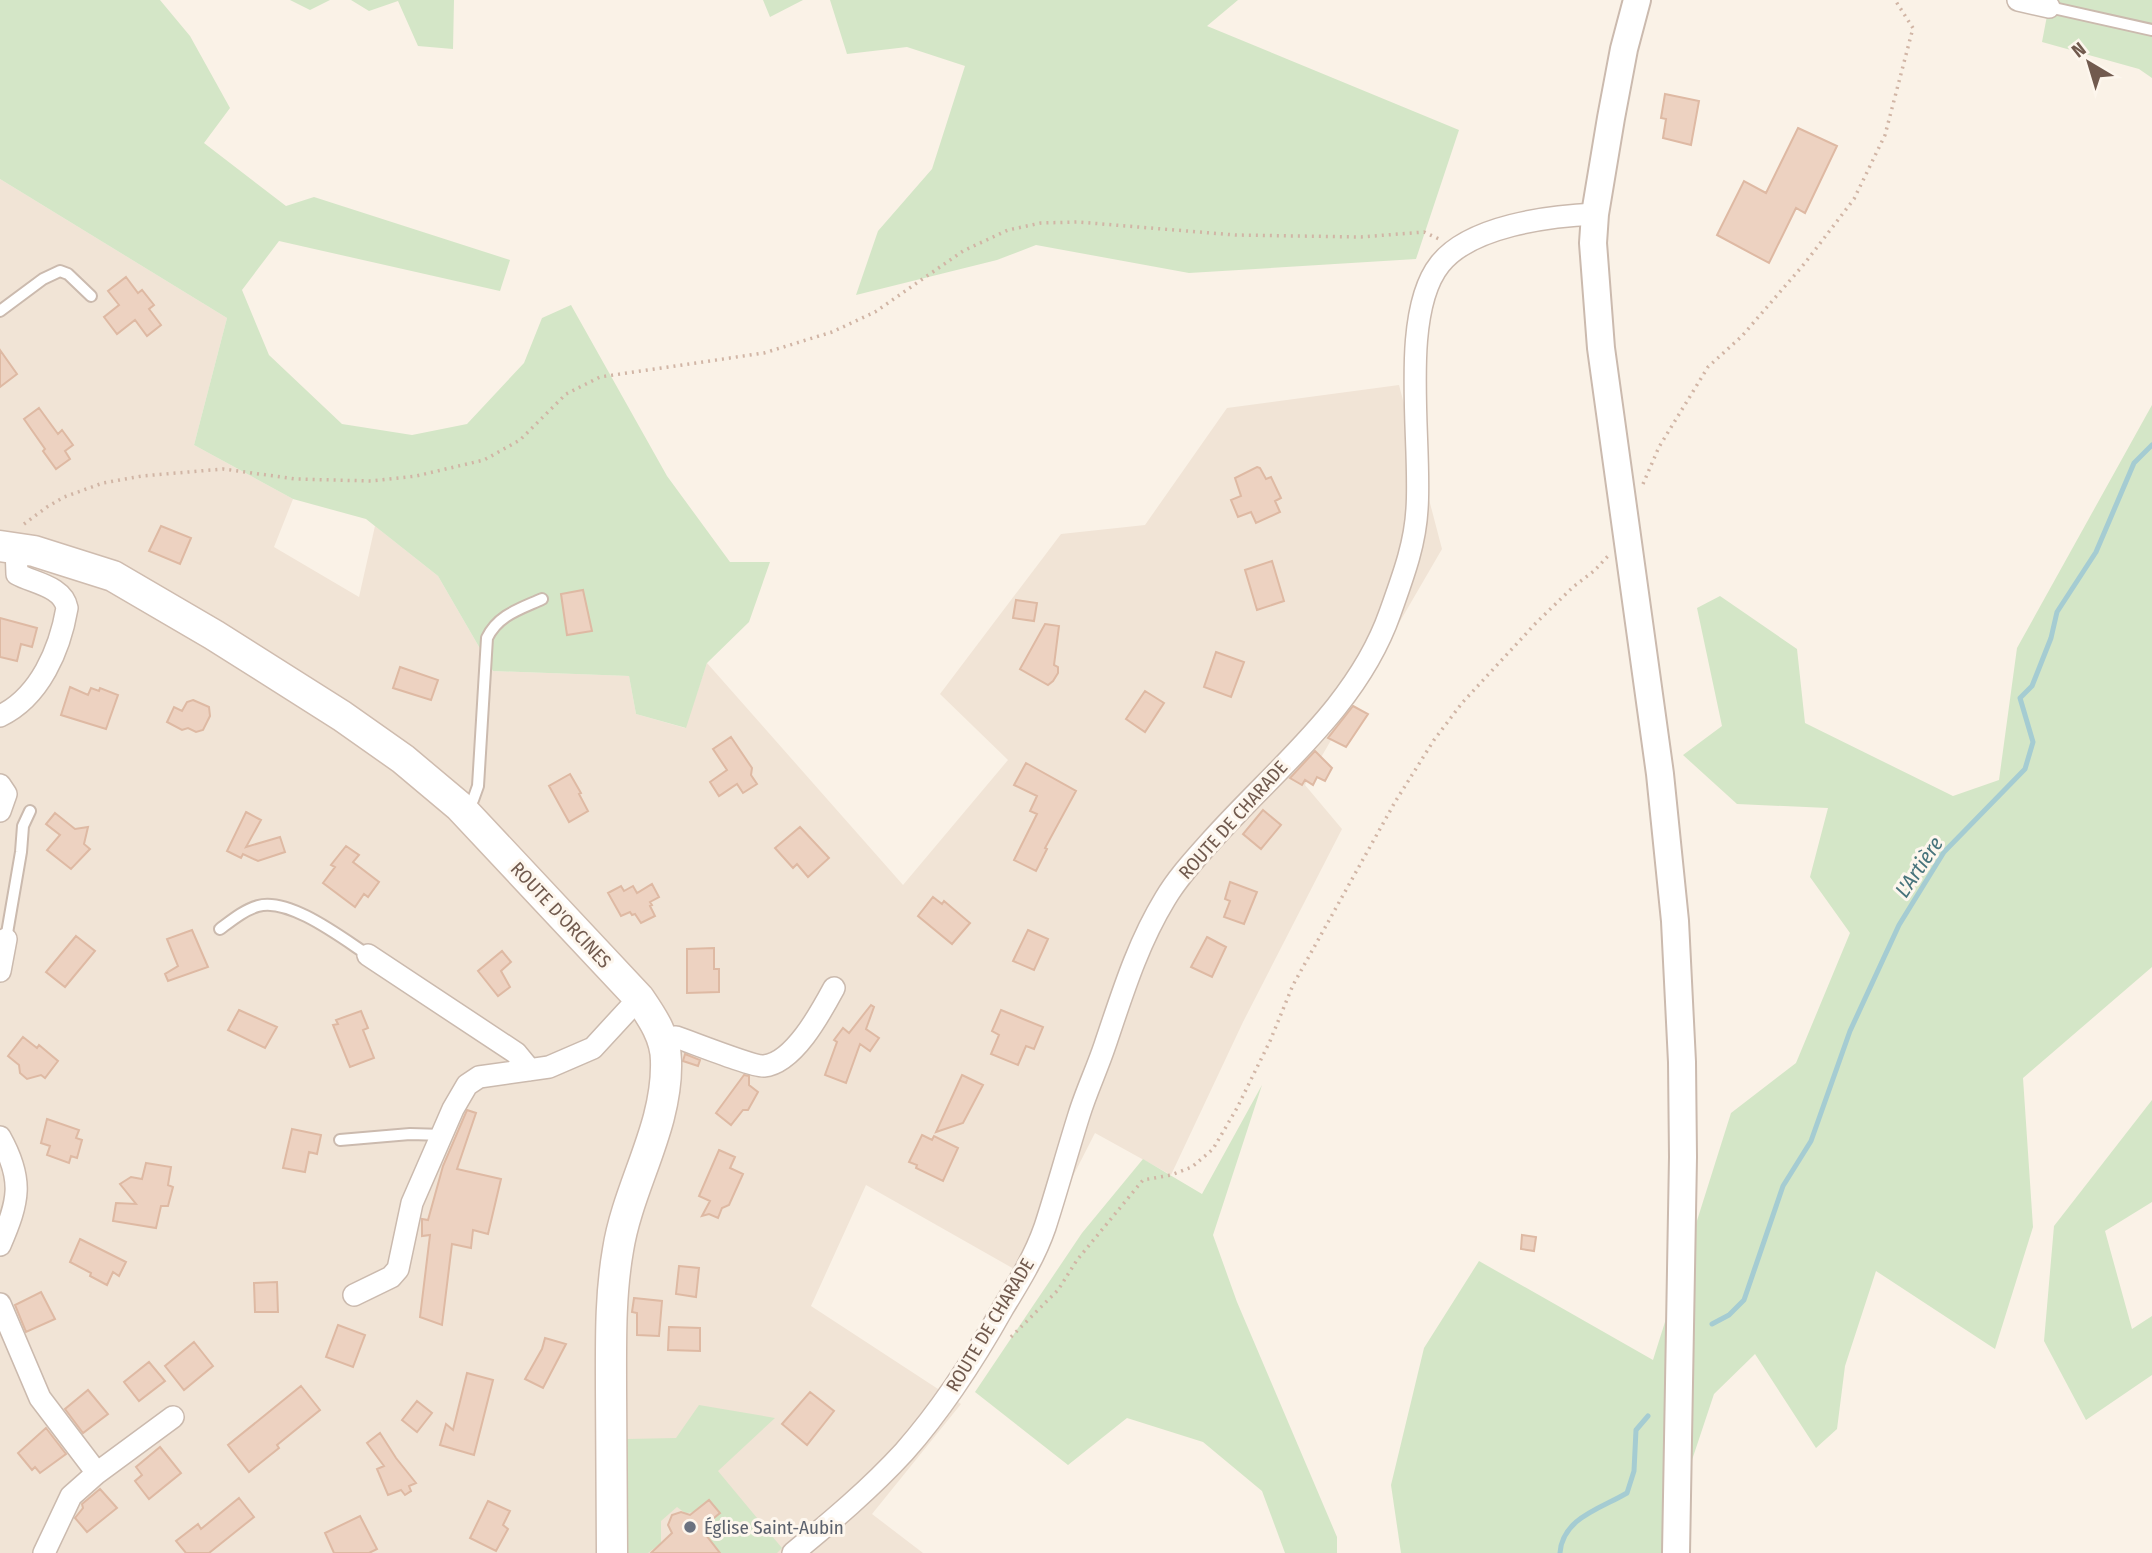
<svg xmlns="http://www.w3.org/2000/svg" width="2152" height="1553" font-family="'Fira Sans Condensed',sans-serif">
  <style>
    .residential { fill: #f1e4d6 }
    .green { fill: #d4e6c7 }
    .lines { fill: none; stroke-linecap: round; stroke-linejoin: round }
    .stream { stroke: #a5ccd2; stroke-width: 5 }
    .building { fill: #edd2c1; stroke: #deb9a3; stroke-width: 2 }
    .service-casing { stroke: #cbbaae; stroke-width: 14 }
    .minor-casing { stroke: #cbbaae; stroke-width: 24 }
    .tertiary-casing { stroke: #cbbaae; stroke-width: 30 }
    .secondary-casing { stroke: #cfbcaf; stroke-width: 33 }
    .path { stroke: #d1b5a5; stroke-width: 3.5; stroke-dasharray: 2 5; stroke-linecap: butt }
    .service { stroke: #fff; stroke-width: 10 }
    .minor { stroke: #fff; stroke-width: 21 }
    .tertiary { stroke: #fff; stroke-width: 26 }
    .secondary { stroke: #fff; stroke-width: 30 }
    .worship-dot { fill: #6b7280; stroke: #fdf6ed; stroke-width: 2.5 }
    .labels { text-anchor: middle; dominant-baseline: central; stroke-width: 6; stroke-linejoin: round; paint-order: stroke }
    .street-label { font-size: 19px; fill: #715a4e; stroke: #fdf6ed }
    .worship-label { font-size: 19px; fill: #5b616d; stroke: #fdf6ed; text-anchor: start }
    .water-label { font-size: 21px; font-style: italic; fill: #47737b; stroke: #fdf6ed }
  </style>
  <rect width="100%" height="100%" fill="#faf2e7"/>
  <path class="residential" d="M0,179L227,318L194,445L293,499L274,547L359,597L375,526L438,576L493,671L629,676L636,714L685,728L707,663L903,885L1008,760L940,694L1061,534L1145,525L1227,408L1399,385L1442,549L1305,785L1342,829L1243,1022L1171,1175L1095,1133L1023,1274L866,1185L811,1306L961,1404L872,1514L923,1553H0Z"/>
  <path class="green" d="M0,0H160L190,36L230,108L204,143L286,206L314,197L510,260L500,291L279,241L242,290L269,355L342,424L412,435L467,424L524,363L542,318L571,305L667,476L730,562H770L749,622L707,663L686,728L636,714L629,676L493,671L438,576L366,519L293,499L194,445L227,318L0,179Z
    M290,0H330L310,10Z
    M351,0H454L453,49L418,46L398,1L369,11Z
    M763,0H803L770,17Z
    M830,0H1238L1207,26L1459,130L1416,259L1189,273L1036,245L997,260L856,295L878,231L932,169L965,66L907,47L847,54Z
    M2050,0H2152V78L2139,69L2042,42Z
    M2152,405V967L2023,1078L2033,1227L1995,1349L1876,1271L1845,1366L1837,1429L1816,1448L1755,1354L1714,1394L1661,1553H1401L1391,1485L1424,1348L1479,1261L1653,1360L1731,1113L1796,1063L1850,933L1810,877L1828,808L1737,804L1683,755L1722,726L1697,608L1720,596L1797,649L1805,723L1953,796L1999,780L2017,648Z
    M1262,1085L1213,1235L1237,1302L1337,1537V1553H1285L1262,1491L1203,1442L1127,1418L1068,1465L975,1392L1082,1233L1143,1159L1202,1194Z
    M2152,1100V1202L2105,1231L2132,1329L2152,1316V1375L2086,1420L2044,1341L2054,1226Z
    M699,1405L775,1418L718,1471L782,1548L777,1553H719L706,1535L713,1528L709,1522L719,1513L708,1501L698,1512L685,1513L677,1507L661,1521V1543L648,1553H627V1439L676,1438Z"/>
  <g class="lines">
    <path class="stream" d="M1712,1324L1729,1315L1744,1300L1783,1186L1811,1141L1850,1031L1899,925L1944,852L2025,769L2033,742L2020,698L2032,686L2051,638L2057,612L2096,552L2134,463L2152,445
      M1560,1553C1562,1518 1602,1508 1627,1493L1634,1471L1636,1430L1648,1416"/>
  </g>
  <path class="building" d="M1665,94L1699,101L1691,145L1663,138L1666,119L1661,118Z
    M1798,128L1837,146L1805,213L1796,208L1769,263L1717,235L1744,181L1766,193Z
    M126,277L138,293L142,290L154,305L149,309L161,325L147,336L135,320L117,334L104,317L119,305L108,291Z
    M0,350L17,374L0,387Z
    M39,408L58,434L62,430L73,445L65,451L70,459L56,469L43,451L45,449L24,419Z
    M1257,467L1260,468L1266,479L1271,477L1281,498L1275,501L1280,512L1256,523L1251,512L1238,517L1231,500L1241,496L1235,478Z
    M161,526L191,538L180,564L149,551Z
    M1272,561L1284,601L1257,610L1245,570Z
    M583,590L592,631L567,635L561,594Z
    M1016,600L1037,603L1034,621L1013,618Z
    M0,618L37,628L32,647L21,644L17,661L0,657Z
    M1045,624L1059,626L1054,665L1058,667V673L1053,681L1048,685L1020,669Z
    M1216,652L1244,662L1231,697L1204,687Z
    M400,667L438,680L431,700L393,688Z
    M70,687L88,695L91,688L99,691L100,688L118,695L106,729L61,715Z
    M1145,691L1164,703L1145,732L1126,719Z
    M193,700L209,707L210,716L203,730L196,732L188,728L182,730L167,722L174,707L182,711L187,702Z
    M1353,706L1368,714L1346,747L1328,738Z
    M731,737L752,768L751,775L757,784L743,793L737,784L719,796L710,782L727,770L713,749Z
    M1315,751L1332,768L1325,781L1317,777L1313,785L1305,780L1302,785L1290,778Z
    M1026,763L1076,791L1045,848L1047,849L1036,871L1014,860L1037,814L1030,811L1037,796L1014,785Z
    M570,774L581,793L579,794L588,811L569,822L549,786Z
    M1263,810L1281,825L1261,849L1243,834Z
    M246,812L261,820L246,847L280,837L285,852L258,861L243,854L241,858L227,851Z
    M55,813L75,829L88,827L84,844L90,849L71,869L47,850L60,835L46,824Z
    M800,827L829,858L808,877L797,864L793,868L775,848Z
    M346,846L359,855L353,862L379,882L368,897L364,894L355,907L323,883L335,867L331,865Z
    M1230,882L1257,892L1244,924L1224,917L1230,901L1225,899Z
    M652,884L659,897L650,902L652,905L650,906L655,916L641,923L635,914L632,915L630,912L621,916L608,893L621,886L624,891L633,886L637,893Z
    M933,897L942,904L944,901L970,923L952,944L918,916Z
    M192,930L208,967L168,981L165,974L178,966L167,939Z
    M1028,930L1048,939L1034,970L1013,961Z
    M76,936L95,951L65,987L46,972Z
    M1207,937L1226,947L1212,977L1191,967Z
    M714,948V969H719V992L687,993V949Z
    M502,951L511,962L501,971L510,987L498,996L478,971Z
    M871,1005L874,1007L866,1029L879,1038L870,1051L860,1044L846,1083L825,1075L837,1042L834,1040L843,1028L849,1033Z
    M239,1010L277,1027L265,1048L228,1030Z
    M1001,1010L1043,1027L1034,1049L1026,1046L1018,1065L991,1054L999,1035L992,1031Z
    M361,1011L368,1028L363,1030L374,1058L350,1067L333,1025L338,1024L336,1020Z
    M23,1037L37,1048L39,1045L58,1061L45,1078L41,1075L27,1079L20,1073L19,1065L8,1056Z
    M685,1054L700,1060L698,1066L683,1061Z
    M744,1075L749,1076V1085L758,1092L748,1110H743L731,1125L716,1113Z
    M962,1075L983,1085L963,1123L936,1132Z
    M467,1110L476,1113L457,1169L501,1179L488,1234L473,1230L471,1248L452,1244L442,1325L420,1317L430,1235L422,1236V1219L428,1220L443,1166Z
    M47,1119L79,1130L76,1138L82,1140L77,1158L71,1156L69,1163L47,1155L50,1146L41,1143Z
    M292,1129L321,1135L317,1154L309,1152L305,1172L283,1168Z
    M922,1135L932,1140L934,1136L958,1148L943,1181L916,1168L917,1165L909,1162Z
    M719,1150L735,1157L730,1168L743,1174L729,1205L722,1208L718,1218L709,1214L702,1216L710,1201L699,1196Z
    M146,1163L171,1167L168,1185L173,1187L168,1206H161L156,1228L113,1221L116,1203L136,1204L120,1184L131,1177L142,1179Z
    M1522,1235L1536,1237L1534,1251L1521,1249Z
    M80,1239L126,1262L119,1276L113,1272L107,1285L90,1276L91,1273L70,1262Z
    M679,1266L699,1268L696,1297L676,1294Z
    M277,1282L278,1312H255L254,1283Z
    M41,1292L55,1319L26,1332L15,1305Z
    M634,1298L662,1301L659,1336L637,1335V1313L632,1312Z
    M338,1325L365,1335L353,1367L326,1357Z
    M669,1327L700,1328V1351L668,1350Z
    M545,1338L566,1344L543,1388L525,1379L542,1349Z
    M194,1342L213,1366L184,1390L165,1366Z
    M149,1362L165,1381L139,1401L124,1382Z
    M467,1373L493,1380L474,1455L440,1445L446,1424L453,1430Z
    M301,1386L320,1410L277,1445L279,1448L249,1472L228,1445Z
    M88,1390L108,1414L83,1433L65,1409Z
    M810,1392L834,1411L807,1445L782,1424Z
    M417,1401L432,1413L417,1432L402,1420Z
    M46,1428L66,1454L40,1473L35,1467L32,1470L18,1453Z
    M380,1433L396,1458L416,1483L409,1486L411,1491L405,1495L401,1490L388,1495L377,1469L384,1466L367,1443Z
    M160,1447L181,1473L149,1499L135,1481L142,1475L136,1467Z
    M100,1489L117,1508L87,1532L75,1518L83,1508L82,1504Z
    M239,1498L254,1517L209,1553H186L176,1541L198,1524L201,1529Z
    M709,1500L720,1513L709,1522L713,1528L706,1535L720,1553H651L672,1533L668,1525L672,1515L681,1512L690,1515Z
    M488,1501L510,1511L503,1525L508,1529L496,1551L470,1538Z
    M360,1516L377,1549L369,1553H334L325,1533Z"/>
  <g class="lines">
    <g class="service-casing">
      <path id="service" d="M2049,7L2152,30
        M0,311L43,279L60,271L68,274L91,296
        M465,809L473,800L478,786L487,638C498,615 520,609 542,599
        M220,929C232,920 244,910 258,906C289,897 342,938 368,955
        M6,939L21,852L23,826L30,811
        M340,1140L410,1134L444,1135"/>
    </g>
    <g class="minor-casing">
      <path id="minor" d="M2018,0L2049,7
        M0,716C40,697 60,649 67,608C63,586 33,583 17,574L16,547
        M0,785L6,794L0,811
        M368,955L516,1053L530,1070
        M0,971L6,939
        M662,1039L676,1037C691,1042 753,1067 764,1066C794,1063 821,1012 834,988
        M0,1137C24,1180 19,1201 0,1245
        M354,1295L391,1277L398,1269L412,1203L453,1109L467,1085L479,1077L549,1067L593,1048L639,998
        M0,1304L40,1398L97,1473
        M44,1553L71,1496L97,1473L173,1417
        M793,1553C832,1521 870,1489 904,1452C942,1409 975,1358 1003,1308C1019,1282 1035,1256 1045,1227C1057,1190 1067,1153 1079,1115C1086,1092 1097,1069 1105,1045C1122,995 1137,945 1165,899C1178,877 1195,859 1211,841C1275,769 1357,707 1390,613C1402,579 1415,546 1417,509C1422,443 1399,315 1440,264C1470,226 1549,216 1595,214"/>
    </g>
    <g class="tertiary-casing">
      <path id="tertiary" d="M1637,0L1624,49L1611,118L1595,214L1593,243L1601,348L1660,774L1675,921L1682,1062L1683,1157L1676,1553"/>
    </g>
    <g class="secondary-casing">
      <path id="secondary" d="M0,546L34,551L113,576L214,635L342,716L403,759L459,806L639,998C652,1017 666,1037 666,1061C668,1127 628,1186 618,1250C610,1296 611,1342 611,1388C611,1443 612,1498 612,1553"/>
    </g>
    <path class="path" d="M1643,484L1659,447L1708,367L1742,336L1805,263L1854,199L1885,135L1913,28L1895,0
      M24,524L47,507L64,497L103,483L142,476L223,469L296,479L371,481L416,476L484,460L520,440L566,394L600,377L764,353L832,332L875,312L963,251L1008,230L1041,223L1078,222L1235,235L1361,237L1424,232L1439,239
      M1011,1337L1058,1290L1077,1260L1143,1180L1171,1175L1192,1167L1213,1149L1237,1108L1270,1041L1293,985L1395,802L1434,740L1462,703L1535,624L1573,587L1594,571L1608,556"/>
    <use href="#service" class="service"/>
    <use href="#minor" class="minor"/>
    <use href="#tertiary" class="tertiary"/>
    <use href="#secondary" class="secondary"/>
  </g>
  <circle class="worship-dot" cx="690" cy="1527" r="7"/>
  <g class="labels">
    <g class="street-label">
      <text transform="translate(1233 820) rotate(-48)">ROUTE DE CHARADE</text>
      <text transform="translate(561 915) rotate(47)">ROUTE D'ORCINES</text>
      <text transform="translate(990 1325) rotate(-59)">ROUTE DE CHARADE</text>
    </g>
    <g class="worship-label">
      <text x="704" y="1527">Église Saint-Aubin</text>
    </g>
    <g class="water-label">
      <text transform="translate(1919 867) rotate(-56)">L'Artière</text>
    </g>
  </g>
  <g transform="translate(2089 63) rotate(322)" stroke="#fdf6ed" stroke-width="5" paint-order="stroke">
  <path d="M0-5L12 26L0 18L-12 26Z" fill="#715a4e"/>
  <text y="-10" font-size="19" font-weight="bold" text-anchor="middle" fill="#715a4e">N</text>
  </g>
</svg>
